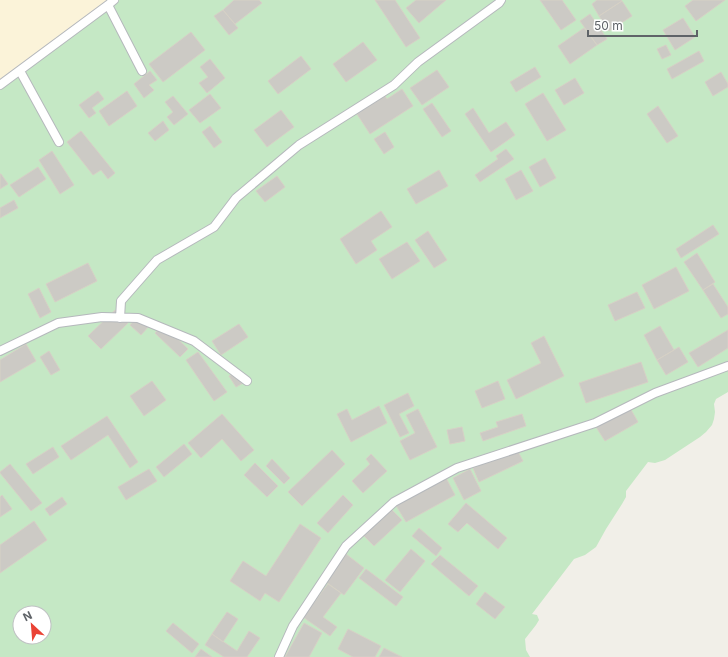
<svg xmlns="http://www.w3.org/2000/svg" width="728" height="657" font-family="Inter,sans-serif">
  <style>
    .green { fill: #c5e8c5; fill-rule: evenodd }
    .sand { fill: #fbf3d9 }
    .building { fill: #cccac5; stroke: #d6d1c6 }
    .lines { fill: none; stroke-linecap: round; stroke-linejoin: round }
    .lane-casing { stroke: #b5b8bc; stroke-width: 10 }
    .lane { stroke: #fff; stroke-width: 8 }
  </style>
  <rect width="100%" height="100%" fill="#f1efe8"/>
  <path class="green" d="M107,0H728V392L716,399L714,404L715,412L714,419L712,425L706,432L700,437L665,460L655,463L648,462L626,491V497L622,504L606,529L596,547L585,555L574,559L532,614L537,615L539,620L536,625L525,639L526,650L530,657H0V82ZM20,613H44V637H20Z"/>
  <path class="sand" d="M0,0H107L0,82Z"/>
  <path class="building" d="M234,0H259L262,3L235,24L223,10Z
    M375,0H395L420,38L406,47Z
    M416,0H446L419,23L406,8Z
    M540,0H562L576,20L561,30Z
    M597,0H621L622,1L599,16L592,4Z
    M693,0H725L696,21L685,6Z
    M622,1L632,16L609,31L599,16Z
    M223,10L238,28L229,35L214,16Z
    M590,14L607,39L597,45L580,21Z
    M683,18L695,37L675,50L663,30Z
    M584,28L597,45L570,64L558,46Z
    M191,32L205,50L163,82L149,64Z
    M363,42L377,60L346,82L333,64Z
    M666,45L671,55L662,59L657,49Z
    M699,51L704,61L672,79L667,69Z
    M301,56L311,69L278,94L268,81Z
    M210,59L225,78L207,93L199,83L208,77L200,67Z
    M535,67L541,77L516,92L510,82Z
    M437,70L449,87L422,105L410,88Z
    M150,71L157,80L149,85L154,90L144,98L134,84Z
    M721,72L728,84V87L713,96L705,82Z
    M575,78L584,93L564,105L555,90Z
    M402,89L413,106L370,134L355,111L383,93L387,99Z
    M98,91L104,99L92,108L96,113L89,118L79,105Z
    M127,91L137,106L109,126L99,111Z
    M543,93L566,130L547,141L525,104Z
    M210,94L221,108L200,123L189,110Z
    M173,96L188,114L174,125L167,117L173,112L165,102Z
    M432,103L451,131L442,137L423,109Z
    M658,106L678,136L667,143L647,114Z
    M473,108L489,133L506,122L515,135L491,152L465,114Z
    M281,110L294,127L267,147L254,130Z
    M163,121L169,130L155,141L148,133Z
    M210,126L222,142L214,148L202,132Z
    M81,131L115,173L108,179L101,170L93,175L67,142Z
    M385,132L394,147L384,154L374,139Z
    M506,149L514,159L480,182L475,175L498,159L496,156Z
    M52,151L74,185L60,194L39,160Z
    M545,158L556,178L540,187L529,167Z
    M38,167L46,179L19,197L10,185Z
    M439,170L448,186L416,204L407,189Z
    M521,170L533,191L516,200L505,179Z
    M0,174H1L8,184L0,189Z
    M277,176L285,187L265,202L256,191Z
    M14,200L18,208L0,218V208Z
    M381,211L392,227L371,241L377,250L356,264L340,239Z
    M713,225L719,234L681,258L676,249Z
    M428,231L447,260L434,268L415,240Z
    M407,242L420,261L392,279L379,259Z
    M697,253L715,282L703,290L684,262Z
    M88,263L97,281L55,302L46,284Z
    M676,267L689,291L654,309L642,285Z
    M713,284L728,307V314L721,318L703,290Z
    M39,288L51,312L40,318L28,294Z
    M637,292L645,308L615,321L608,305Z
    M115,310L128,323L101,349L88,336Z
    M138,316L149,326L141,335L130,325Z
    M239,324L248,337L221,355L212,341Z
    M163,325L188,349L180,357L155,333Z
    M660,326L674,350L657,360L644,335Z
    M728,330V348L698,367L689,353Z
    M544,336L564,376L516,399L507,380L541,363L531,343Z
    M26,344L36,361L0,382V360Z
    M679,347L688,362L666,375L657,360Z
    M49,351L60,370L51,375L40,357Z
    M198,352L227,392L214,401L186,360Z
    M641,362L648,382L586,403L579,383Z
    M238,371L245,382L236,387L229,376Z
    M152,381L166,400L144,416L130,396Z
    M498,381L505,399L482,408L475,391Z
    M408,393L414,406L399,414L409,433L400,437L384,405Z
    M379,406L387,423L351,442L337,414L347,409L352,420Z
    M630,408L638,422L605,441L596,427Z
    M418,409L437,447L410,460L400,441L415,433L406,415Z
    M222,414L254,450L241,461L222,439L201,458L188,443Z
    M522,414L526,426L483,441L480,433L498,427L496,422Z
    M107,416L138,462L130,468L108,435L71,460L61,446Z
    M462,427L465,441L450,444L447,430Z
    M184,444L192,454L164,477L156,467Z
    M53,447L59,457L33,474L26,464Z
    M516,448L523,461L479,482L473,468Z
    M332,450L345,464L302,506L288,492Z
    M371,454L387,471L363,493L352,481L370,464L366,459Z
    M272,459L290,478L284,484L266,466Z
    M255,463L278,486L267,497L244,475Z
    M10,464L42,503L31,511L0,473V472Z
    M149,469L157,481L126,500L118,487Z
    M470,469L481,491L464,500L453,478Z
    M445,476L455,495L406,522L395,504Z
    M2,495L12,509L0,517V497Z
    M343,495L353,505L328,533L317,523Z
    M62,497L67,504L50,516L45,509Z
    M466,503L507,538L498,549L467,523L458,532L448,524Z
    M390,508L402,520L374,546L362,534Z
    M34,521L47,540L0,573V545Z
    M300,524L321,538L279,602L265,593L260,601L230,581L243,561L266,576Z
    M419,528L442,548L436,556L412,536Z
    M411,549L425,561L400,592L385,580Z
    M346,554L364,568L344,595L326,582Z
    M440,555L478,586L469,596L431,564Z
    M366,569L403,597L396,606L359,578Z
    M328,584L341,593L323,617L337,627L330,636L303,617Z
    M485,592L505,607L495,619L476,604Z
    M227,612L238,619L223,642L212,634Z
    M173,623L199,644L192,653L166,631Z
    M304,623L322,633L309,657H285Z
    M348,629L381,646L375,657H353L338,649Z
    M249,631L260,638L247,657H224L205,645L212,634L237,651Z
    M384,648L402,657H379Z
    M201,649L212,657H195Z"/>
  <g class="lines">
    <g class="lane-casing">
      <path id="lane" d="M108,5L142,71
        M20,71L59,142
        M0,85L108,5L114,0
        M120,318L121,301L157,260L214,227L236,198L299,145L394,85L418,62L499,3L501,0
        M0,351L58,323L102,317L138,318L194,341L247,381
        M279,657L293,626L346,546L394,502L457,468L595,423L655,393L728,366"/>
    </g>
    <use href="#lane" class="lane"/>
  </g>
  <g transform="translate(32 625) rotate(334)"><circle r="19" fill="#ffffff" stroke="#bfc1c3"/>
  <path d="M0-3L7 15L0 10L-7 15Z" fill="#ea4335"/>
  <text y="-6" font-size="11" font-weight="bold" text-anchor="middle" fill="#5f6368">N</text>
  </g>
  <path d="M588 30v6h109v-6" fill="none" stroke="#5f6368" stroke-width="2"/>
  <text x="594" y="30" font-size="12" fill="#5f6368" stroke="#ffffff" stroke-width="3" paint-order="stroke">50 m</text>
</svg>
